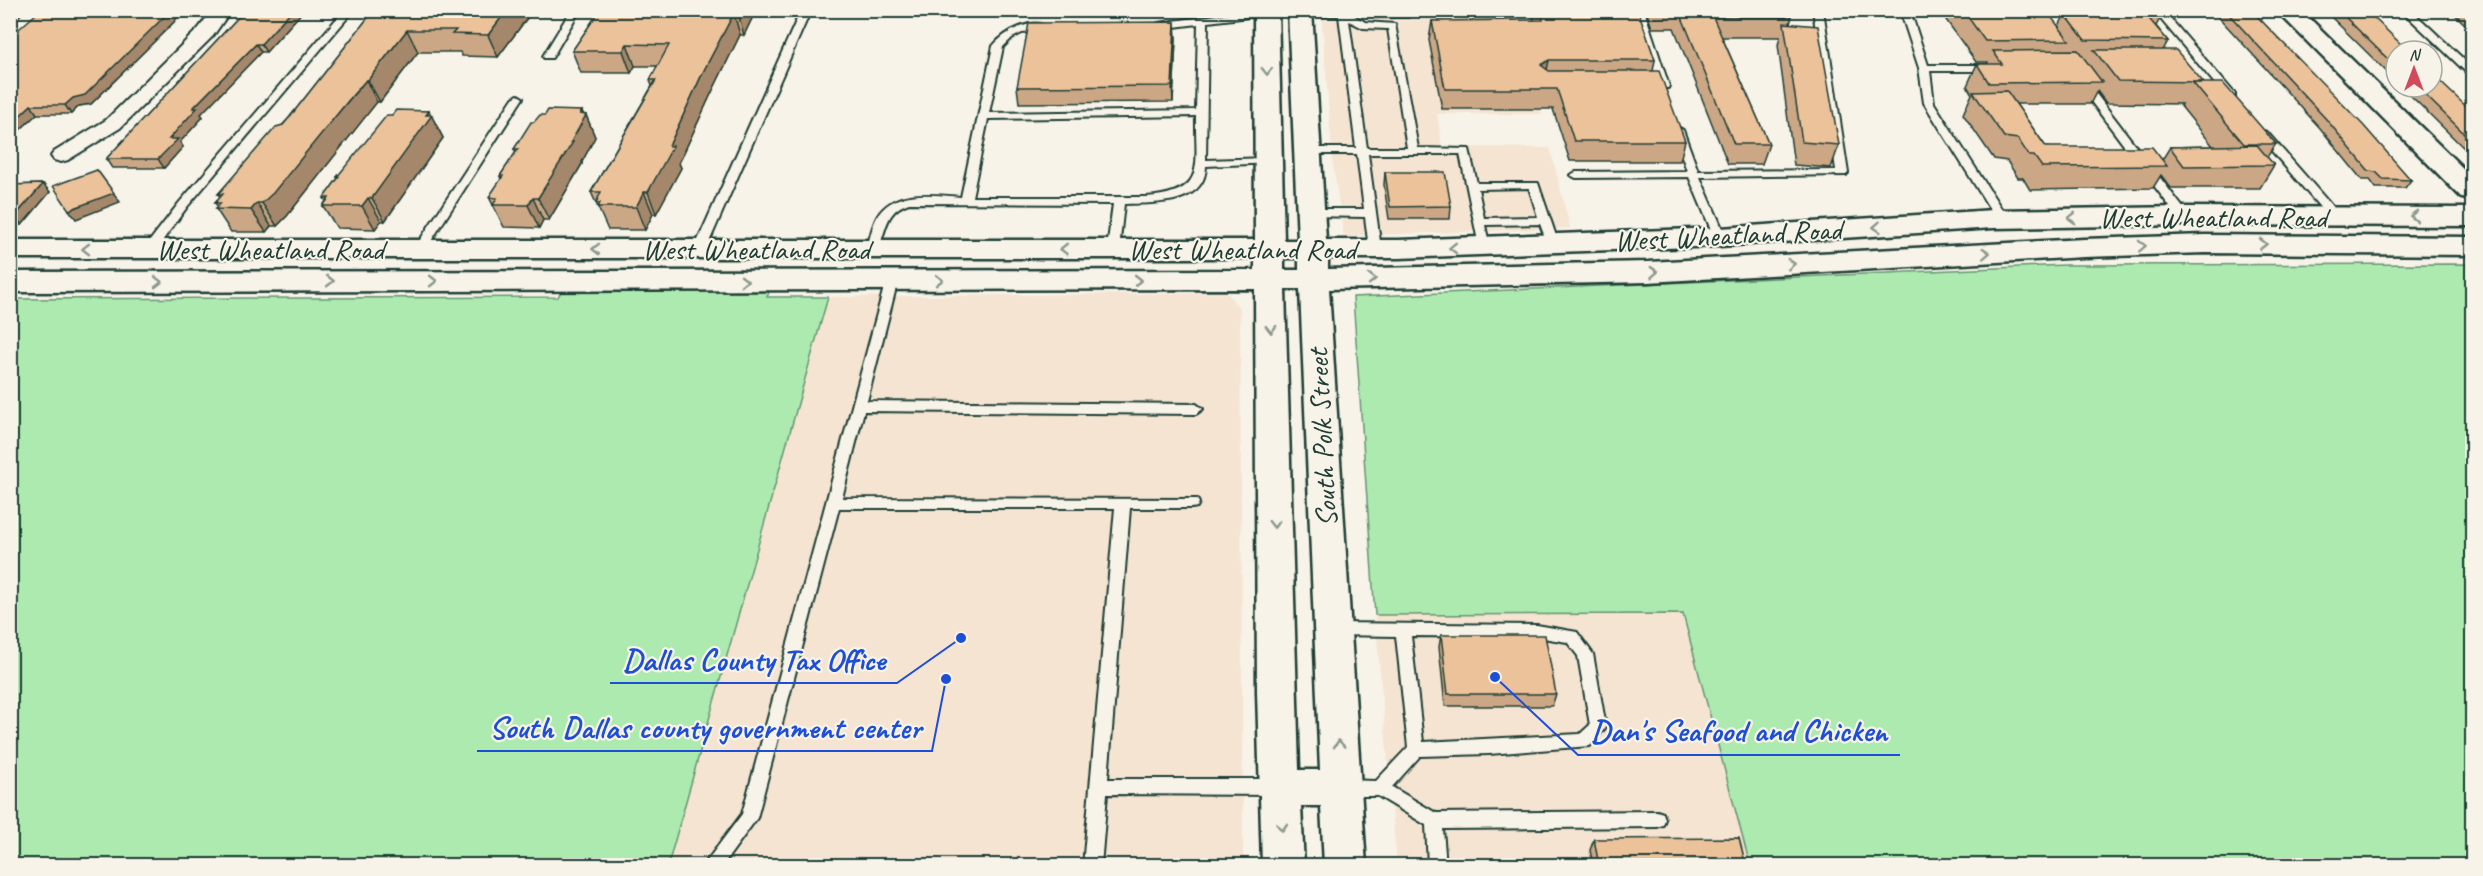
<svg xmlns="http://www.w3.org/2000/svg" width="2483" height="876" font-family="Caveat,sans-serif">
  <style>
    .built { fill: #f4e4d1 }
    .green { fill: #adeab0; stroke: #669472; stroke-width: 1.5 }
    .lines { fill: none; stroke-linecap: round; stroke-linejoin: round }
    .lane-casing { stroke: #1f3d34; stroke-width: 4 }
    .street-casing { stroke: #1f3d34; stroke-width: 4 }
    .secondary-casing { stroke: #1f3d34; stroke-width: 5 }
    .lane { fill: #f7f3e8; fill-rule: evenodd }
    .street { fill: #f7f3e8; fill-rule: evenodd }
    .secondary { fill: #f7f3e8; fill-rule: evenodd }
    .wall { fill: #cba785; stroke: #1f3d34; stroke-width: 1.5; fill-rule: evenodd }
    .shaded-wall { fill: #a5886c; stroke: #1f3d34; stroke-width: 1.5 }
    .building { fill: #ecc29b; stroke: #1f3d34; stroke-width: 1.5 }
    .oneway { stroke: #8b988e }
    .labels { text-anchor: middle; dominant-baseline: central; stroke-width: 4.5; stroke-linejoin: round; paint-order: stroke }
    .street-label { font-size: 30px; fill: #1f3d34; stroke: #f7f3e8 }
    .leader { fill: none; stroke: #1d4ed8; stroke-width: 2 }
    .callout-dot { fill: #1d4ed8; stroke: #f7f3e8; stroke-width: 2 }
    .callout-label { font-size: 32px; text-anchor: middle; font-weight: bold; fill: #1d4ed8; stroke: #f7f3e8; stroke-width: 4.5; stroke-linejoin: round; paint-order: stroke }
  </style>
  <rect width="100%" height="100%" fill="#f7f3e8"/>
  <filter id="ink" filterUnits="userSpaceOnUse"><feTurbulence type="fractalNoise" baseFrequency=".0167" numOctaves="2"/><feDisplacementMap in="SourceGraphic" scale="12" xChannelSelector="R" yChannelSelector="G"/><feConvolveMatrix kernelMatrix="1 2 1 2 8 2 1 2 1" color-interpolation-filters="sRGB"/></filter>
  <g filter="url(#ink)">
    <path class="built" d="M1419,17L1518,18L1542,114H1437L1442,147L1550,148L1570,228L1344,236L1333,164L1322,20H1419Z
      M1227,293L1240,309L1243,865L668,866L828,297Z
      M1683,614L1750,865H1397L1375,615Z"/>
    <path class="green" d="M2472,264V865H1750L1683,614L1375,615L1353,297L2066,265Z
      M774,280L767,297H828L668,865H11L10,299L558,297L566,282Z"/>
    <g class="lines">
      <g class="lane-casing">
        <path id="lane" d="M344,10H354L187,207L154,252H146L144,249L146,246L179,203Z
          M571,10H580L552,58H544L543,56Z
          M801,10H811L706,249L700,253L696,252L694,249Z
          M1255,10L1271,12L1266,15L1208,22L1206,160L1268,158L1273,161L1272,163L1206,166C1205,206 1153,203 1124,204L1119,249L1113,253L1107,249L1113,204L909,203C884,211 887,231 877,252L873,253L867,249C870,238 872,226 877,217C894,188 933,195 961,197L993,46C1005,31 1033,16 1051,28L1046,31L1022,33L1012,38L1003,47L989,113L1196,110L1198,24L1158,29L1153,26L1158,23ZM1196,116C1195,167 1208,192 1146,197H972L988,119Z
          M1296,10H1345L1365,22L1395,24L1418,148L1469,149L1477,183H1538L1559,245L1557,248H1549L1540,224L1485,225L1490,248L1484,252L1480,251L1460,154H1368L1381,249L1379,252L1375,253L1369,249L1365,217L1306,216L1304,213L1310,209H1364L1357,154H1307L1302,151L1307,148H1356L1339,16L1300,15L1297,14ZM1349,21L1363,28L1388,29L1407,148H1367ZM1529,188L1538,217L1484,218L1478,189Z
          M1634,10H1644L1669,86L1668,88H1660L1659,86Z
          M1813,10H1823L1848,173L1846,175L1700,177L1726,237L1720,241L1714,237L1689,177L1576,178L1570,175L1576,172L1687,171L1673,130L1678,127L1683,130L1698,171L1836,170Z
          M1900,10H1910L1928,65H1991L1996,68L1991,71H1930L1934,103L2008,219L2006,222H1998L1924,103L1919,68Z
          M2153,10H2163L2235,94V98H2227Z
          M2401,10H2411L2472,67V75L2468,74Z
          M2083,81L2087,82L2187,213V219H2179L2078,84Z
          M518,95L523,98L424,252H416L414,249L416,246L513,98Z
          M2263,131L2267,132L2338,213V219H2330L2259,136L2258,134Z
          M892,276L898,280L867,401L1196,404L1203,409L1196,414L864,411L842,498L1197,499L1199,503L1197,507L1192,508H1130L1108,779H1276L1282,782L1284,787L1282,792L1276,795L1107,794L1101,866H1083L1115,508H839L757,818L722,866H703L742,814L886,280Z
          M1334,623L1537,625L1577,632L1593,654L1606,727L1590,746L1489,754L1420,756L1392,787L1436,813L1657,811L1663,813L1665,819L1663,825L1657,827L1443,829L1446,866H1428L1426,825L1378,796H1343L1337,793L1335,788L1337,783L1343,780L1376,781L1408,747L1396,636L1334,635L1329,633L1326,629L1329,625ZM1411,636L1537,637L1567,642L1578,656L1590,725L1580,734L1423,742Z"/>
      </g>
      <g class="street-casing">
        <path id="street" d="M10,10H23L16,18L10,19Z
          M212,10H231L213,36L120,128L68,160L61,162L54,160L51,156L54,152L106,120L199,28Z"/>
      </g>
      <g class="secondary-casing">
        <path id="secondary" d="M1254,10H1278L1284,240H1298L1288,10H1312L1326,240H1399L1720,228L1993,210L2183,207L2472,208V226L2183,225L1993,228L1720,246L1399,258H1328V269L1648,262L2084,239L2205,235L2472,237V255L2205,253L2084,257L1648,282L1329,289L1366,866H1324L1321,806H1301L1304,866H1262L1257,692L1255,289L10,292V272L1255,270V258H10V240H1255ZM1284,258H1299V270H1284ZM1285,289H1300L1320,770H1299Z
          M2276,10H2301L2472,177V200L2462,198Z"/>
      </g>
      <use href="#lane" class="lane"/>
      <use href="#street" class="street"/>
      <use href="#secondary" class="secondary"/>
    </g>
    <path class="wall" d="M245,10H304L266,52H261L201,114L203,117L180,142L183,147L164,168H112L106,159Z
      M374,10H533L498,57L462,56L460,52H418L380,102H377L364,118L287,216L277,226H271L266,232H231L216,209L218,207L215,203L220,197L218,194L289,118Z
      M600,10H756L744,35H740L711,94L679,163L681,168L656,214H653L645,230H608L591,192L652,86L650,80L657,66H635L631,73H581L572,51Z
      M1374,10H1410L1409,18H1375Z
      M1531,10H1642L1640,17L1655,60L1653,71L1685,141L1680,161H1570L1553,109H1442L1429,40L1432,21L1534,20Z
      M1646,10H1788L1792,17L1790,23L1839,145L1831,168L1794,165L1778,45L1780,37H1722L1769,144L1762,164H1728L1674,28H1652Z
      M1939,10H2037L2040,14L2059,26L2065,14H2106L2103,10H2162L2164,12L2156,26L2168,41L2163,50L2203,82L2202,83L2276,144L2267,157L2274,165L2260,188H2171L2161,175L2153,188L2030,190L2023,178H2018L2007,161L1994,159L1963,114L1972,94L1967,86L1977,64H1987L1988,62H1976ZM2097,91L2106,103L2181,104L2180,105L2213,146L2170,147L2162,160L2046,147L2016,104H2090Z
      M2212,10H2251L2411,180L2405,188H2376L2370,180H2362L2320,128Z
      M2324,10H2366L2396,51V81Z
      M2450,10H2472V36L2466,31L2468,27Z
      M43,13L174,22L91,104L79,106L71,114H37L10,139Z
      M1176,38L1173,102L1019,103L1017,87Z
      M2402,87H2432L2472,112V156Z
      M429,111L443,138L385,221H381L375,229L337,228L323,206L326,201L324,198L338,178L337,177L392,115Z
      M583,114L586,115L595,137L582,162V164L549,220H543L539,228L504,227L489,197L501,180L500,176L516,152L514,149L534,122Z
      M1385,172L1451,206L1450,219H1389L1384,185Z
      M43,184L50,192L22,225L10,226V185Z
      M1441,635L1556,694L1552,706H1445L1439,647Z
      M1594,839L1746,866H1593L1590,850Z"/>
    <path class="shaded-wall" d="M171,10H183L174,22L91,104L79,106L71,114L65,105Z
      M292,10H304L266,52L261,44Z
      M507,10H533L498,57L488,35Z
      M739,10H756L744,35L738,13Z
      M734,13L740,35L711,94L679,163L681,168L656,214L648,192L703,72Z
      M1175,22L1176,38L1173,102L1172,86Z
      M407,30L418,52L380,102L368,80Z
      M256,44L261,52L201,114L203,117L180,142L183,147L164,168L158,159L169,139L193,108Z
      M627,44L635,66L631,73L623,51Z
      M1549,60L1545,80L1541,65Z
      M366,80L377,102L287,216L277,226L262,203Z
      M31,105L37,114L10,139V125Z
      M429,111L443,138L385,221L372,198Z
      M582,111L585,117L586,115L595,137L582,162V164L549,220L538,198L571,142L580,114Z
      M97,170L120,202L76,219L69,210Z
      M43,184L50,192L22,225L15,216Z
      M644,192L653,214L645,230L636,207Z
      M368,198L381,221L375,229L362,206Z
      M533,198L543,220L539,228L528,205Z
      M257,203L271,226L266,232L251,210Z"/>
    <path class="building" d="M44,10H171L85,95L73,98L65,105H31L10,125V37L37,13H43Z
      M245,10H292L261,44H256L193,108H197L169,139H178L158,159H106Z
      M374,10H507L488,35L452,34L456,30H407L368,80H366L352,96L273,193L262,203H257L251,210L216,209L221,203H215L223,194H218L276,127L283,125L289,118Z
      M600,10H739L738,13H734L703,72L669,146H673L648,192H644L636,207H598L600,203H596L601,192H591L656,80H650L669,45L627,44L623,51H572Z
      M1540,10H1638L1655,60H1549L1541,65L1549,71H1659L1685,141H1574L1557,89H1445L1432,21L1543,20Z
      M1679,10H1788L1792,17H1713L1769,144H1734Z
      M1963,10H2037L2040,14H2049L2069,40L1985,41Z
      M2132,10H2162L2164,12L2134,13Z
      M2225,10H2251L2363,125L2411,180L2383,179L2376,172L2369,171L2326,119Z
      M2338,10H2366L2408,51H2396V67Z
      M2465,10H2472V17Z
      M2065,14H2145L2168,41L2085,40Z
      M1175,22L1172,86L1017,87L1029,23Z
      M1784,23L1818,26L1839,145L1802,142Z
      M2078,50L2102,82L1989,83L1977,64H2002L1993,51Z
      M2094,50H2176L2203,82L2118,81Z
      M2432,74L2472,112V141L2417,87H2432Z
      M2193,83H2223L2276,144H2244Z
      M2007,91L2046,147H2152L2167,166L2042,167L2034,156H2029L2018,139L2004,137L1973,92Z
      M396,110L429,111L426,115H432L372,198H368L362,206H323L329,198H324L325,196L339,177H337L387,115H392Z
      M548,110L582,111L580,114L586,115L571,142H573L538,198H533L528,205H493L497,198L489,197L503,176H500L518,149H514L531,122H534L540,115H545Z
      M2257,145L2274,165L2184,166L2170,147Z
      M97,170L114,193L69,210L53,186Z
      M1385,172H1445L1451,206L1390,207Z
      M43,184L15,216L10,217V185Z
      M1441,635H1545L1556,694H1448Z
      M1739,838L1746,866H1599L1594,839Z"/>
    <defs><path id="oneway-chevron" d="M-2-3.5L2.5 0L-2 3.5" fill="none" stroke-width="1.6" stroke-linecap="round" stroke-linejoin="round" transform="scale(1.5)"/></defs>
    <g class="oneway">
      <use href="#oneway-chevron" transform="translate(1267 71) rotate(89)"/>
      <use href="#oneway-chevron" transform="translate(2414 216) rotate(-180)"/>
      <use href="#oneway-chevron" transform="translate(2072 218) rotate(179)"/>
      <use href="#oneway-chevron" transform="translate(1877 227) rotate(176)"/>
      <use href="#oneway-chevron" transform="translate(2263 244)"/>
      <use href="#oneway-chevron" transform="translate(2142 246) rotate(-2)"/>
      <use href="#oneway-chevron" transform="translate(1453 248) rotate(179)"/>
      <use href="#oneway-chevron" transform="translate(86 249) rotate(180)"/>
      <use href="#oneway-chevron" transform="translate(596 249) rotate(180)"/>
      <use href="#oneway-chevron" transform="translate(1064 249) rotate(180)"/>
      <use href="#oneway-chevron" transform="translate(1986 253) rotate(-3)"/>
      <use href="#oneway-chevron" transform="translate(1791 264) rotate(-3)"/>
      <use href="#oneway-chevron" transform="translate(1654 272) rotate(-3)"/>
      <use href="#oneway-chevron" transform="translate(1372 279) rotate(-1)"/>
      <use href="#oneway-chevron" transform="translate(939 280)"/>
      <use href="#oneway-chevron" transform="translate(1138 280)"/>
      <use href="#oneway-chevron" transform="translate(330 281)"/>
      <use href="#oneway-chevron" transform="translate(433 281)"/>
      <use href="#oneway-chevron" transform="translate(744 281)"/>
      <use href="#oneway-chevron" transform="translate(158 282)"/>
      <use href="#oneway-chevron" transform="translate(1271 329) rotate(89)"/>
      <use href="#oneway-chevron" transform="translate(1274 524) rotate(89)"/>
      <use href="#oneway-chevron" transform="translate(1339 744) rotate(-93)"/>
      <use href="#oneway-chevron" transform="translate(1282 827) rotate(88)"/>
    </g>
  </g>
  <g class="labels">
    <g class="street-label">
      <text x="2213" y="217">West Wheatland Road</text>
      <text transform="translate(1728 235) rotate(-3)">West Wheatland Road</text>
      <text x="270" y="249">West Wheatland Road</text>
      <text x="756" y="249">West Wheatland Road</text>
      <text x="1242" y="249">West Wheatland Road</text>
      <text transform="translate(1322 438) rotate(-93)">South Polk Street</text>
    </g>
  </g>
  <path class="leader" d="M961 638L897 683H610M946 679L932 751H477M1495 677L1578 755H1900"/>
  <g class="callout-dot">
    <circle cx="961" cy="638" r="6"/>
    <circle cx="946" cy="679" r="6"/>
    <circle cx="1495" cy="677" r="6"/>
  </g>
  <g class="callout-label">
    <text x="754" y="670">Dallas County Tax Office</text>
    <text x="705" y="738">South Dallas county government center</text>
    <text x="1739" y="741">Dan's Seafood and Chicken</text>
  </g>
  <rect width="2483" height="876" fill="none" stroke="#f7f3e8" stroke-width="36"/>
  <rect x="18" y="18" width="2447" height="840" fill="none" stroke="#1f3d34" stroke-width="2" filter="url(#ink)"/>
  <g transform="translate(2414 69)"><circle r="28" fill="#f7f3e8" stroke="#a1aaa0" stroke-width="1.5"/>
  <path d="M0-4.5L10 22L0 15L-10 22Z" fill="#d1495b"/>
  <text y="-9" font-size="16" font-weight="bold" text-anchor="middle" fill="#1f3d34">N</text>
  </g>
</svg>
